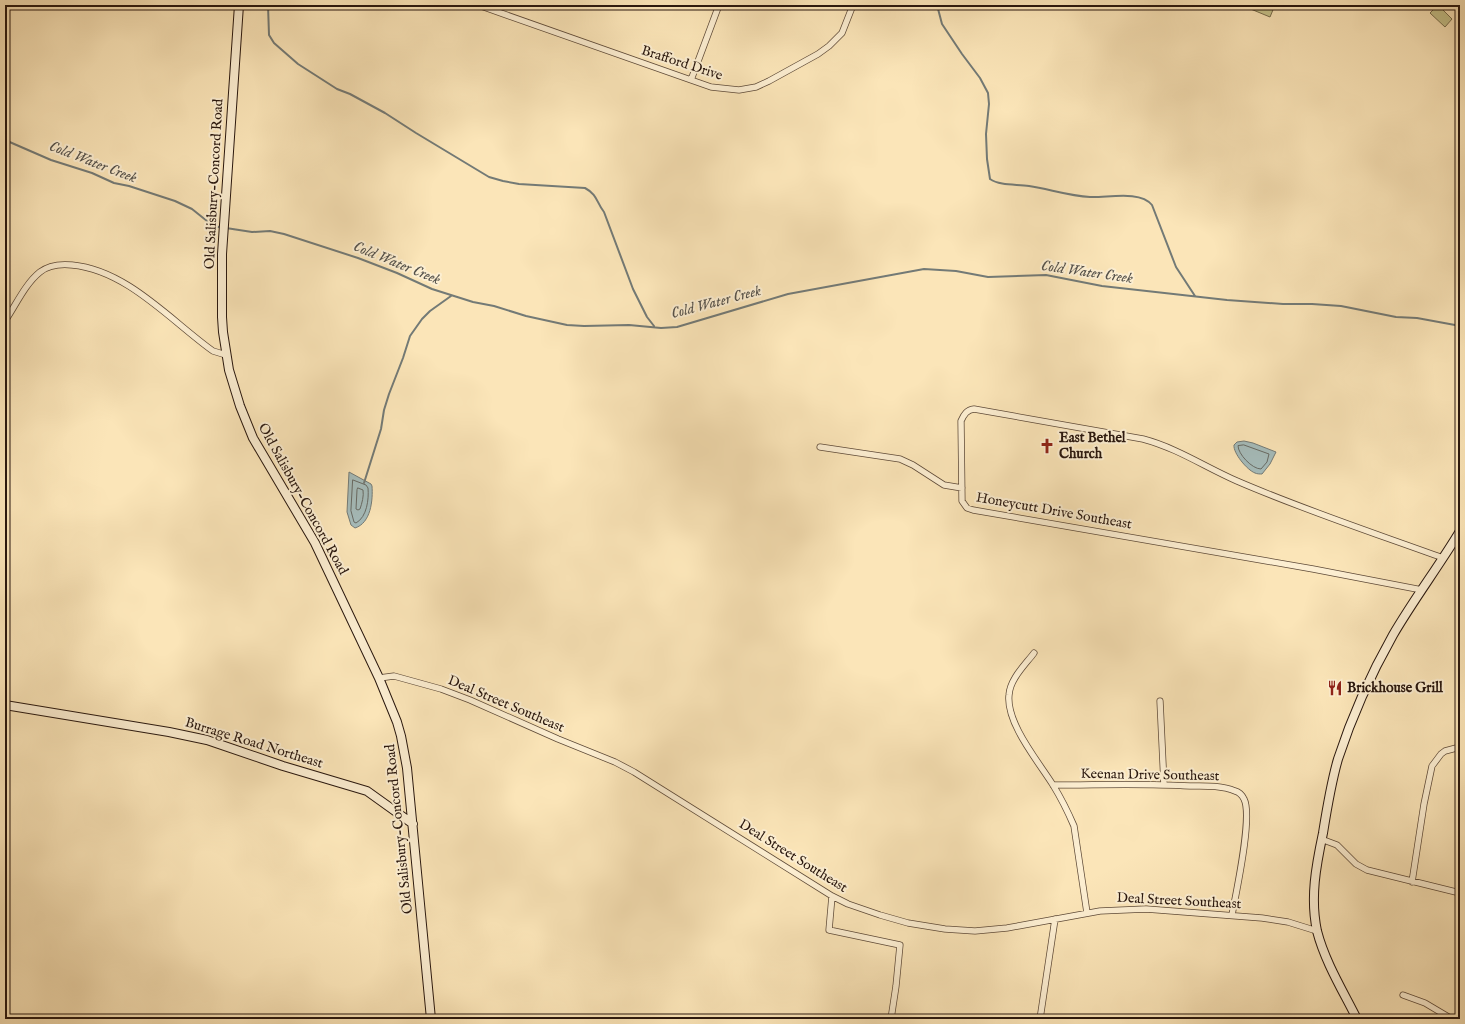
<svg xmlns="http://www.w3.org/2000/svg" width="1465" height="1024" font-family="'IM FELL English',serif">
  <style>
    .pitch { fill: #c5c28a; stroke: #776c4c }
    .water { fill: #a5bcbb; stroke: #737a76 }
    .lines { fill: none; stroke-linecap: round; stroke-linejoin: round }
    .shore { stroke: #676a64; stroke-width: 1 }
    .stream { stroke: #737a76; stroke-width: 2 }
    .street-casing { stroke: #5e4a38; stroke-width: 7 }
    .secondary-casing { stroke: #29170e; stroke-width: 10 }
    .street { stroke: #fceed1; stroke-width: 5.5 }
    .secondary { stroke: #fceed1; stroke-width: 8 }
    .labels { text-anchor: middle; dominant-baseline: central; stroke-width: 4; stroke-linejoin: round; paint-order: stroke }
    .street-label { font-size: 14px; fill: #29170e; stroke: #fceed1 }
    .poi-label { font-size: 14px; font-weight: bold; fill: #29170e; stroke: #fceed1; text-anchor: start }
    .water-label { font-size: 15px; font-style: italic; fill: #54514b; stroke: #fceed1 }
  </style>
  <rect width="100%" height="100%" fill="#fbe5b8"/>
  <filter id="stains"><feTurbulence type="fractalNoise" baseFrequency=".005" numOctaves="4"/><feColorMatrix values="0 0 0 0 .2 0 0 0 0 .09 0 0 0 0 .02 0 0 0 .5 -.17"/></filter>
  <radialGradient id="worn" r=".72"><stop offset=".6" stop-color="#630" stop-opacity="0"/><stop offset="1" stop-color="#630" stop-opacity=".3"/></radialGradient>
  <path class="pitch" d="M1241,5H1275L1270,17Z
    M1438,5L1452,19L1445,27L1430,13Z"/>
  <path class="water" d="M1244,441L1253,443L1276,452L1270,464L1262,474C1260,474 1257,474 1255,473C1247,470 1233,453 1234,445L1237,442Z
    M349,472L371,484L372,486C373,500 371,523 355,528L351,525L347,512Z"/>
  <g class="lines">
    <path class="shore" d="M1244,445L1269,454L1267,462L1261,469C1252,469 1238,454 1238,446Z
      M353,480L366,485L368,488C369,499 367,517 356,523L354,522L351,511Z
      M358,488L363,490C364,496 362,503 360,509L358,510L356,509L357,490Z"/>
    <path class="stream" d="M268,5L269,35L274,43L298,64L337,89L350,94L385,113L416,133L489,177L503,181L519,184L585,188C598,195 596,202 604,212L633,289L647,317L654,326
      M937,5L942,24L962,54L980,78L988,93L989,104L986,134L987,159L990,179C1000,186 1017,184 1029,186C1049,189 1069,196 1090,197C1107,198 1140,190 1152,205L1176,267L1195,296
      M5,140L51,160L92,173L114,183L129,186L175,201L192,209L212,225L222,228
      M226,228L252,232L270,231L284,234L358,258L397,273L432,289L473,302L494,306L526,316L567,325L584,326L629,325L661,328L677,327L788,294L924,269L956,271L988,277L1046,275L1102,286L1227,300L1283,304H1312L1341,306L1396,317L1417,318L1455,325L1460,324
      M364,483L381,429L384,410L389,394L403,358L410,336L422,319L430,311L451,296"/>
    <g class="street-casing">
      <path id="street" d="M478,5L691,80L711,87L739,90L756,87L769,81L818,54L829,46L842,33L853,5
        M691,80L719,5
        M5,321C16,305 25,284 40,272C49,265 62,264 72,265C127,270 171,321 213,351L226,355
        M820,447L900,459L913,465L944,485L962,488
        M1422,590L1313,569L973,510L967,508L962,501L961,421C964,414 967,410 974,409L1143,439C1177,448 1205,467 1237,481C1304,510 1374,533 1443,558
        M1034,653C1025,665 1010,679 1009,695C1006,723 1038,761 1053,785C1061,798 1068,812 1074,826L1087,913
        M379,678L394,676L441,689L470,700L558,739L615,762L634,772L832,896L848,904L880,915L908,923L945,929L975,931L1007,928L1100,911L1146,909L1262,918L1288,922L1317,931
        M1160,701L1164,785
        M1053,785C1099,785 1144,783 1190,786C1204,786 1221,785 1235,791C1239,792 1242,795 1244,799C1253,816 1236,893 1232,915
        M1321,839L1337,845L1356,864L1367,870L1460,893
        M1412,882L1424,804L1432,766L1441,754L1445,751L1460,747
        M832,896L829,930L900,945L896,986L891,1019
        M1403,995L1425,1003L1452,1019
        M1040,1019L1055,919"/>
    </g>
    <g class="secondary-casing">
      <path id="secondary" d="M239,5L222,254V317L223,332L229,370L240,406L253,438L315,543L379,678L397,722L401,736L407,768L431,1019
        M5,705L169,732L207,740L283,766L367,791L413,824
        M1357,1019C1343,991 1325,962 1317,931C1310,898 1316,866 1323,833C1327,808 1331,783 1338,759C1352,716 1371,674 1393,635C1414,599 1439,566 1460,531"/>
    </g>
    <use href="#street" class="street"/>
    <use href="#secondary" class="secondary"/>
  </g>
  <defs>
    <g id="church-bare" transform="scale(1.2)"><path d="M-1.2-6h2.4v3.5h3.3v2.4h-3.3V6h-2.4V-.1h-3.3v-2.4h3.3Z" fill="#8f2418" stroke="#fceed1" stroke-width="2.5" paint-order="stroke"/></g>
    <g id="restaurant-bare" transform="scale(1.2)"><path d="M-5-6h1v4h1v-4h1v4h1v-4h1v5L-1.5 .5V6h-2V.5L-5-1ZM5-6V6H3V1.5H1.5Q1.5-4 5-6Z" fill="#8f2418" stroke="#fceed1" stroke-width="2.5" paint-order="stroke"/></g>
  </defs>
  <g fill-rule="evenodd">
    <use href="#church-bare" x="1047" y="446"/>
    <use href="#restaurant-bare" x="1335" y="688"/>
  </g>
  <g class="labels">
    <g class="street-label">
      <text transform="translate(682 63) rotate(18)">Brafford Drive</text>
      <text transform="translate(214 184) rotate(-87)">Old Salisbury-Concord Road</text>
      <text transform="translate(303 499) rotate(61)">Old Salisbury-Concord Road</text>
      <text transform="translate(1054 511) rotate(10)">Honeycutt Drive Southeast</text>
      <text transform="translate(506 704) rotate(23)">Deal Street Southeast</text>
      <text transform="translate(254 743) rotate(17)">Burrage Road Northeast</text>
      <text transform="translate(1150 775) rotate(1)">Keenan Drive Southeast</text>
      <text transform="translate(399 829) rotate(-96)">Old Salisbury-Concord Road</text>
      <text transform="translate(793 856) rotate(32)">Deal Street Southeast</text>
      <text transform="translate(1179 901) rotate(3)">Deal Street Southeast</text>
    </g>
    <g class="poi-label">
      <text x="1059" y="438">East Bethel<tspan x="1059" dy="16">Church</tspan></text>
      <text x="1347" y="688">Brickhouse Grill</text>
    </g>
    <g class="water-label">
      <text transform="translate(93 162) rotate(21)">Cold Water Creek</text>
      <text transform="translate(397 263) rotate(22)">Cold Water Creek</text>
      <text transform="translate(1087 272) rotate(8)">Cold Water Creek</text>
      <text transform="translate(716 302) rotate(-15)">Cold Water Creek</text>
    </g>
  </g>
  <rect width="1465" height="1024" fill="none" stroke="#fbe5b8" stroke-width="20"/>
  <rect x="6" y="6" width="1453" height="1012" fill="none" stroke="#29170e" stroke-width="2"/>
  <rect x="10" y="10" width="1445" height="1004" fill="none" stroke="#29170e"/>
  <rect width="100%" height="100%" filter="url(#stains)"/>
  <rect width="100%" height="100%" fill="url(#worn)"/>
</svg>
